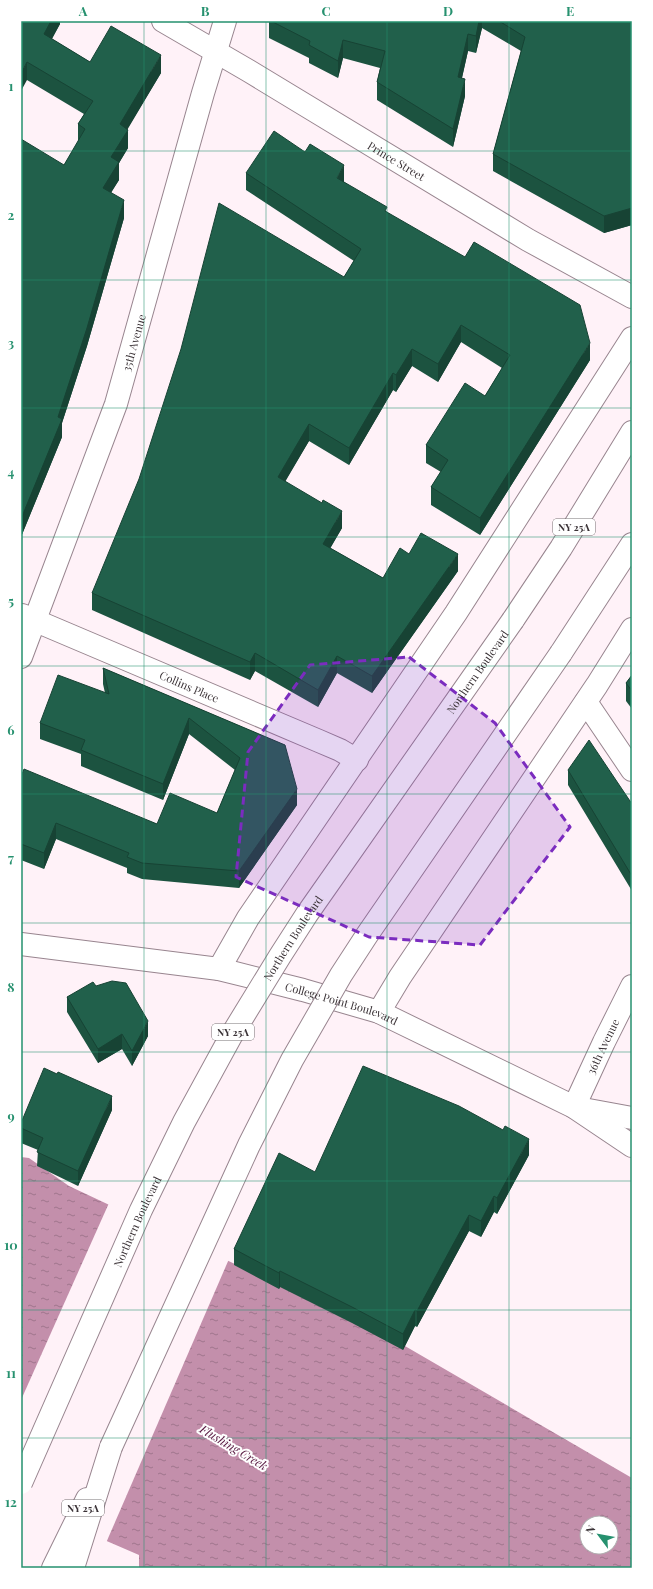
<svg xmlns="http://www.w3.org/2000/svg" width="653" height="1589" font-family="'Playfair Display',serif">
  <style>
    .water { fill: url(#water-ripples); fill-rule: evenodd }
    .pier { fill: #fff2f8 }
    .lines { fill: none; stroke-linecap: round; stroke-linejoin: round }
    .minor-casing { stroke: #98858f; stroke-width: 24 }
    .secondary-casing { stroke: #98858f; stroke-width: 24 }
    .primary-casing { stroke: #98858f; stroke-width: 24 }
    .motorway-casing { stroke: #98858f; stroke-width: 24 }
    .minor { stroke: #fff; stroke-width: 22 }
    .secondary { stroke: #fff; stroke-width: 22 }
    .primary { stroke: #fff; stroke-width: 22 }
    .motorway { stroke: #fff; stroke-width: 22 }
    .primary-bridge-casing { stroke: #98858f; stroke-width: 24; stroke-linecap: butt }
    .primary-bridge { stroke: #fff; stroke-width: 22 }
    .wall { fill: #1c5340 }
    .shaded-wall { fill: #174334 }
    .building { fill: #21604b; stroke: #174334 }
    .marked { fill: #7b2cbf; fill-opacity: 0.2; stroke: #7b2cbf; stroke-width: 3; stroke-dasharray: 8 5; stroke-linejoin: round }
    .grid { fill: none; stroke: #26916f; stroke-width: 1; stroke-opacity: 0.55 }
    .labels { text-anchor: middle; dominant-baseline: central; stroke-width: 4; stroke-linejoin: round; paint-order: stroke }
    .shield { fill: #fff; stroke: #757072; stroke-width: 1 }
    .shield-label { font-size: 10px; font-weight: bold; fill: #3a3236 }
    .street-label { font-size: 11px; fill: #3a3236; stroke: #fff }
    .water-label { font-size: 12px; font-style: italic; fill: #591a42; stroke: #fff }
    .neatline { fill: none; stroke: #26916f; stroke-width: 1.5 }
    .grid-label { font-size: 13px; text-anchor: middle; font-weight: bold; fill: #26916f }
  </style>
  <defs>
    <pattern id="water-ripples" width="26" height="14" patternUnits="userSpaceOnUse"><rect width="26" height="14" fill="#c38fab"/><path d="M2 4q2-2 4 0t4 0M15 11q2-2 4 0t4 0" fill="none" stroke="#9f758c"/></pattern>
  </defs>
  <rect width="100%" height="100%" fill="#fff2f8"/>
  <path class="water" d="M21,1157L29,1158L69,1186L386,1335L632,1478V1568H139V1555L21,1504ZM587,1523H611V1547H587Z"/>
  <path class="pier" d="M109,1203L229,1259L106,1543L21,1506V1400Z"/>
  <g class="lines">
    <g class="minor-casing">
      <g id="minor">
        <path id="s1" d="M163,21L249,71L528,240L632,297"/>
        <path id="s2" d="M22,615L319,741L340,750L357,760"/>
        <path id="s3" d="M21,657L116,404L203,93L225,21"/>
        <path d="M586,702L632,770"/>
        <path d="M219,969L248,918L456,613L632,338"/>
        <path d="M379,1012L400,977L597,685L632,629"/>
        <path id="s4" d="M574,1107L604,1042L632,986"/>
      </g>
    </g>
    <g class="secondary-casing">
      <g id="secondary">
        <path id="s5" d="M21,944L219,969L303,990L379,1012L574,1107L632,1146"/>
        <path d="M583,1109L632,1118"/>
      </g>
    </g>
    <g class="primary-casing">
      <path id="primary" d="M513,620L561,548L632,432
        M561,653L632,544
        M53,1568L87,1499"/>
    </g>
    <g class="motorway-casing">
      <path id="motorway" d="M73,1568L111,1447"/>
    </g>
    <use href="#minor" class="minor"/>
    <use href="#secondary" class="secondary"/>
    <use href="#primary" class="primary"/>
    <use href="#motorway" class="motorway"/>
    <g class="primary-bridge-casing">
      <g id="primary-bridge">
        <path d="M111,1447L249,1145L292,1060L341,975L367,935L561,653"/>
        <path id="s6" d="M21,1483L141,1210L184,1122L231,1036L280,956L307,914L513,620"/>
      </g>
    </g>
    <use href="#primary-bridge" class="primary-bridge"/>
  </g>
  <path class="wall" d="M21,21H60V24L52,39L90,62L161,73L127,129L128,148L119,163V180L111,192L124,218L87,346L62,423V437L21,537L64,165L78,142V124L84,114L27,80Z
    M269,21H632V225L604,233L493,171V154L521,51L482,28L476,53L468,51L462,78L465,96L453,147L377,100V82L380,68L343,58L338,78L309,63V58L269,38Z
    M246,173L344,182L387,212L590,360L480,535L431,505V487L441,472L426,463V445L485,396L502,368L461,342L438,382L412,366L396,392L393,390L349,465L309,441L285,481L342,528L330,548L383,578L409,554L458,571L372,693L337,673L318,707L255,671L250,680L92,610V593L344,277L354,261L246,190Z
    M103,668L285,745L297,805L239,888L142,879L127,873V868L56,839L44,869L21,860V777L157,824L217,813L235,770L189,734L163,800L81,766V754L40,739V723L105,693L103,684Z
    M632,675V709L626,701V683Z
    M568,770L632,804V891L568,785Z
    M96,986L148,1036L132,1066L122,1049L98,1063L67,1012V997Z
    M112,1110L78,1186L37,1166L38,1150L21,1143V1123Z
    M529,1155L497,1214L494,1212L481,1237L469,1231L417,1327L415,1326L403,1350L352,1323L280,1287L279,1289L234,1265V1249L315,1172Z"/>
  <path class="shaded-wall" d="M51,21H60V24L44,52V34Z
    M479,21H482V28L476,53V36Z
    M468,34V51L458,95V77Z
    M343,40V58L338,78V61Z
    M161,55V73L120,142V124Z
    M27,62V80L21,91V73Z
    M465,79V96L453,147V129Z
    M128,130V148L119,163V180L103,206V188L111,157Z
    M344,165V182L337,195V178Z
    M124,200V218L87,346L62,423V437L21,537V519L58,417Z
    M632,208V225L604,233V216Z
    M461,325V342L438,382V364Z
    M590,343V360L480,535V518Z
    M412,349V366L396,392V375Z
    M393,373V390L349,465V448Z
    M309,424V441L278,494V477Z
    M342,511V528L323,561V544Z
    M458,554V571L372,693V676Z
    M255,653V671L250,680V662Z
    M337,656V673L318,707V690Z
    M189,718V734L163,800V784Z
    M297,789V805L239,888V871Z
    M56,823V839L44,869V853Z
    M148,1021V1036L132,1066V1051Z
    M122,1034V1049L98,1063V1049Z
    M112,1096V1110L78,1186V1171Z
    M529,1139V1155L497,1214V1198Z
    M494,1196V1212L481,1237V1221Z
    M469,1215V1231L417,1327V1311Z
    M280,1271V1287L279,1289V1273Z
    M415,1310V1326L403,1350V1334Z"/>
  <path class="building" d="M21,21H51L44,34L90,62L111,26L161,55L120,124L128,130L111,157L119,162L103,188L124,200L87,328L58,417L62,419L21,519V139L64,165L85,129L78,124L93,101L27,62L21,73Z
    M271,21H479L476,36L468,34L458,77L465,79L453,129L377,82L385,51L343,40L338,61L309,45L310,41Z
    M499,21H632V208L604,216L493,154L525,37Z
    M274,131L305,152L310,144L344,165L337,178L387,207L385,211L465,257L474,242L580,305L590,343L480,518L431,487L448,460L426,445L465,383L485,396L510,355L461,325L438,364L412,349L396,375L393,373L349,448L309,424L278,477L322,503L323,500L342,511L323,544L383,578L400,548L409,554L421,533L458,554L372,676L337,656L318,690L255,653L250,662L92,593L139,479L181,349L219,203L344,277L361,249L246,173Z
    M103,668L285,745L297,789L239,871L142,863L127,857L129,853L56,823L44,853L21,844V777L24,769L157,824L170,793L217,813L240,758L189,718L163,784L81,750L85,740L40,723L58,675L109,694Z
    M632,675V691L626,683Z
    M589,740L632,804V876L568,770Z
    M112,981L126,983L148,1021L132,1051L122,1034L98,1049L67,997L93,982L96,986Z
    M363,1066L459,1106L503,1130L505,1126L529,1139L497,1198L494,1196L481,1221L469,1215L417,1311L415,1310L403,1334L352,1307L280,1271L279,1273L234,1249L279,1153L315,1172Z
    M44,1068L57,1074L58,1072L112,1096L78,1171L37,1152L43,1138L21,1128V1123Z"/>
  <path class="marked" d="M409,657L495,723L570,827L480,945L369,937L236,877L248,752L310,665Z"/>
  <path class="grid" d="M144,21V1568M266,21V1568M387,21V1568M509,21V1568M21,151H632M21,280H632M21,408H632M21,537H632M21,666H632M21,794H632M21,923H632M21,1052H632M21,1181H632M21,1310H632M21,1438H632"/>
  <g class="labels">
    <g class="shield">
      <rect x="553" y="519" width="42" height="16" rx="3"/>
      <rect x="212" y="1024" width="42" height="16" rx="3"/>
      <rect x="62" y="1500" width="42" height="16" rx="3"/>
    </g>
    <g class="shield-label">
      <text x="574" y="527">NY 25A</text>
      <text x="233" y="1032">NY 25A</text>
      <text x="83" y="1508">NY 25A</text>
    </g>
    <g class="street-label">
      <text stroke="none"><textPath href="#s1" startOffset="272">Prince Street</textPath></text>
      <text stroke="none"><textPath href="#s3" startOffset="334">35th Avenue</textPath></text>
      <text stroke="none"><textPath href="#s6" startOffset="934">Northern Boulevard</textPath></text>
      <text stroke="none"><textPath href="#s2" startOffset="182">Collins Place</textPath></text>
      <text stroke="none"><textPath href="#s6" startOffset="610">Northern Boulevard</textPath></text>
      <text stroke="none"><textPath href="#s5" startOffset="327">College Point Boulevard</textPath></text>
      <text stroke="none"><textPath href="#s4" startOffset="67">36th Avenue</textPath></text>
      <text stroke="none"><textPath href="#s6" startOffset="286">Northern Boulevard</textPath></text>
    </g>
    <g class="water-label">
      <text transform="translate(234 1447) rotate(31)">Flushing Creek</text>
    </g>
  </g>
  <rect width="653" height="1589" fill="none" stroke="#ffffff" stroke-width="44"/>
  <g transform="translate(599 1535) rotate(302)"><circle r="19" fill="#ffffff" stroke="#b0adaf"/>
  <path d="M0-3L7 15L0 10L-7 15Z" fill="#26916f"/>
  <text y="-6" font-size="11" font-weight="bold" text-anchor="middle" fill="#3a3236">N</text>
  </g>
  <rect x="22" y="22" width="609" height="1545" class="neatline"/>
  <g class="grid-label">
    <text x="83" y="16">A</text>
    <text x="205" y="16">B</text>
    <text x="326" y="16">C</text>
    <text x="448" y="16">D</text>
    <text x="570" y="16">E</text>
    <text x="11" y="91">1</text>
    <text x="11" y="220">2</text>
    <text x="11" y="348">3</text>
    <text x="11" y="477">4</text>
    <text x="11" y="606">5</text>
    <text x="11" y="735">6</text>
    <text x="11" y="863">7</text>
    <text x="11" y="992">8</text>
    <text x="11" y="1121">9</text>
    <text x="11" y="1250">10</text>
    <text x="11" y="1378">11</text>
    <text x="11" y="1507">12</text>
  </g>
</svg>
